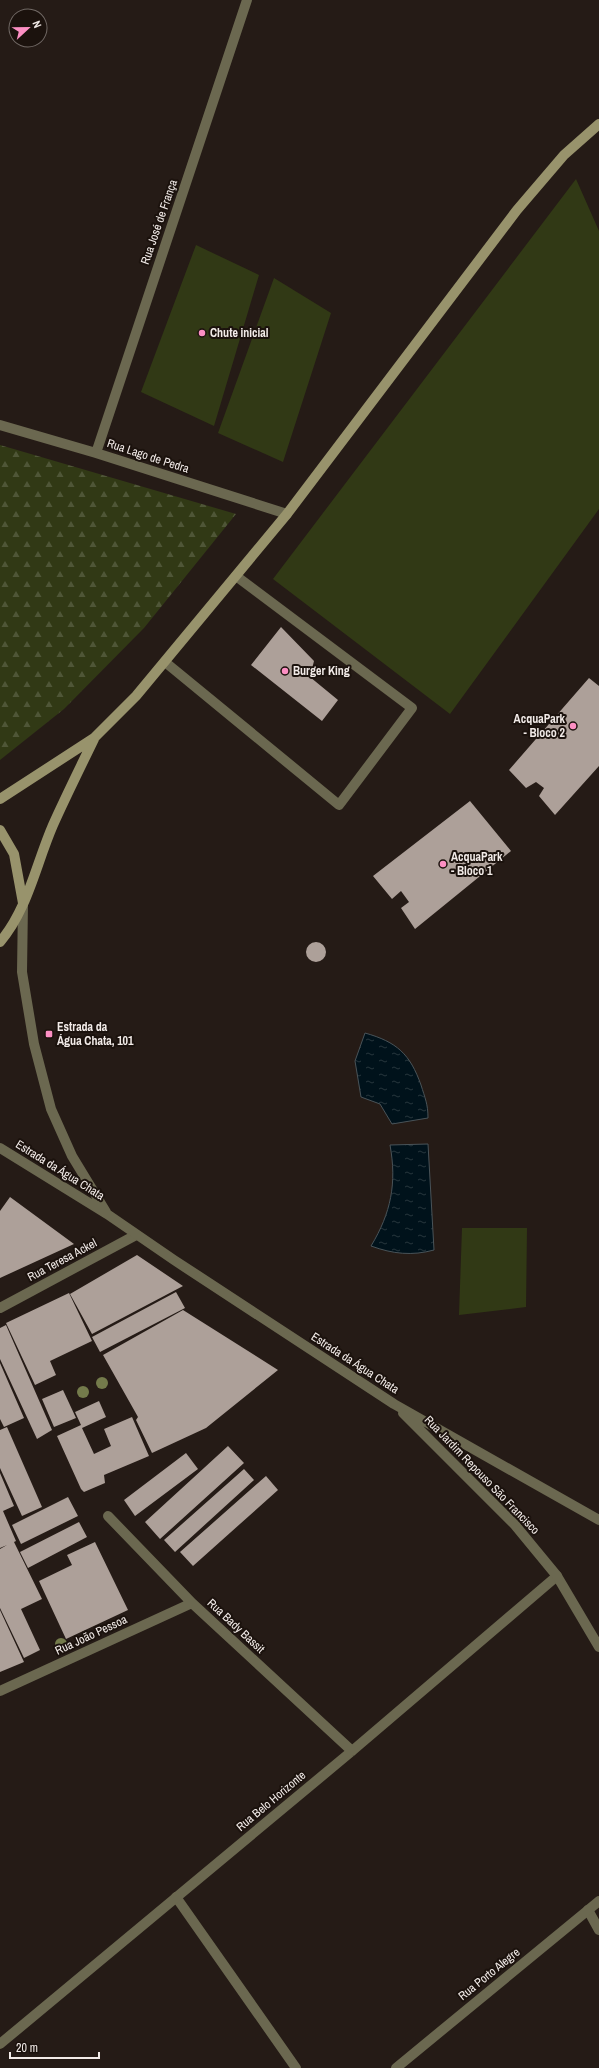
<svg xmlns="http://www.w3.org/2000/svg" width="599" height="2068" font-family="'Archivo Narrow',sans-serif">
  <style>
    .grass { fill: #313915 }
    .forest { fill: url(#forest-firs) }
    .water { fill: url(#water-ripples); stroke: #495358 }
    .building { fill: #ada099 }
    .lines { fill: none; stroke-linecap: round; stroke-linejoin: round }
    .service { stroke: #6b6850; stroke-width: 10 }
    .minor { stroke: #6b6850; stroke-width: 10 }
    .tertiary { stroke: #6b6850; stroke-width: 10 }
    .secondary { stroke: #98936c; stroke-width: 10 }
    .tree { fill: #747b4b }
    .poi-dot { fill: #fc8fc3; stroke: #1b120d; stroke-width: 1.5 }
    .labels { text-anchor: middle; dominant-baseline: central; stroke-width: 4; stroke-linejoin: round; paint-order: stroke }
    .street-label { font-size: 12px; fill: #f2ebe8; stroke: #1b120d }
    .poi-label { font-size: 12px; font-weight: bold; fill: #f2ebe8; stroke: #1b120d; text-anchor: start }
  </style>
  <defs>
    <pattern id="forest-firs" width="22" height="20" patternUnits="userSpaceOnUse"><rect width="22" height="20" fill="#313915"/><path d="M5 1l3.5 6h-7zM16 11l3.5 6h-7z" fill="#4f5637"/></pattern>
    <pattern id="water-ripples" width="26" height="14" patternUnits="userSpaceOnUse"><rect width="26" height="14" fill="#00121b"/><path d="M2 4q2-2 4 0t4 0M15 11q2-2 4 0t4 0" fill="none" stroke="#26353c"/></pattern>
  </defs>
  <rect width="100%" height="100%" fill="#251b16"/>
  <path class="grass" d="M576,179L599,231V509L450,714L273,579Z
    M196,245L259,275L214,426L141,392Z
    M274,278L331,313L283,462L218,433Z
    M462,1228H527L526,1307L459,1315Z"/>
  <path class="forest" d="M0,445L236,514L144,628L64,709L0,760Z"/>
  <path class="water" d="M365,1033C397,1042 410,1054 421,1085C425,1098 428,1104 428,1118L392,1124L380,1104L361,1097L355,1061Z
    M428,1144L434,1250C412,1256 393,1254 371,1246C391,1213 397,1183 390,1145Z"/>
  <path class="building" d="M281,627L314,661L310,677L338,700L322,721L251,665Z
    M589,678L599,686V766L555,815L539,796L544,788L536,782L526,788L509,770Z
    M470,801L511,851L415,929L401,908L409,902L401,891L392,899L373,876Z
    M306 952a10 10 0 1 1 20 0a10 10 0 1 1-20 0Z
    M10,1197L74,1244L0,1278V1211Z
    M137,1255L183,1286L92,1334L70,1294Z
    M176,1292L185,1308L100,1352L92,1337Z
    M69,1293L92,1341L50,1361L56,1375L35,1385L6,1323Z
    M183,1310L278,1370L206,1428L152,1453L136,1420L138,1417L103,1355Z
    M6,1325L52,1430L37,1439L0,1359V1328Z
    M0,1363L24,1418L4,1427L0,1419Z
    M63,1390L76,1418L54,1427L42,1399Z
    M99,1401L106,1417L82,1428L94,1454L111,1446L104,1429L132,1417L149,1456L104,1475L105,1483L84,1492L81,1489L57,1436L81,1425L75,1412Z
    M7,1427L42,1507L22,1516L0,1468V1430Z
    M228,1446L244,1463L160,1539L145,1522Z
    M186,1453L198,1469L135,1516L124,1500Z
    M244,1469L254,1480L175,1552L164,1540Z
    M0,1473L14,1506L3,1511L16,1541L14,1542L42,1599L21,1609L40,1650L24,1658L0,1608V1549L7,1545L0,1548Z
    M266,1476L278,1490L193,1566L180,1552Z
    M68,1497L78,1516L21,1544L12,1525Z
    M79,1522L87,1537L28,1568L20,1552Z
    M95,1542L128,1610L66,1639L39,1581L72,1565L67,1555Z
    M0,1610L24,1662L0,1672Z"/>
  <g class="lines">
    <path class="service" d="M165,662L339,805L412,708L236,576
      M176,1897L296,2068
      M588,1910L599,1930"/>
    <path class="minor" d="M0,425L96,453L287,514
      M96,453L247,0
      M0,1308L136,1235
      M108,1516L192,1603L352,1751
      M0,1691L192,1603
      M0,2044L352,1751L557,1576
      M396,2068L599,1901"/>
    <path class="tertiary" d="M23,903L22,972L34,1044L51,1109L72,1156L106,1212
      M0,1148L107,1214L174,1260L394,1404L599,1520
      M403,1413L515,1525L557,1576L599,1647"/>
    <path class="secondary" d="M0,799L94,738L136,696L287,514L517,210L564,155L599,124
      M0,830L14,854L23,903
      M0,942C28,909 36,864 53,825C66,796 80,768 94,739"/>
  </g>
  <g class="tree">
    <circle cx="102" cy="1383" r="6"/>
    <circle cx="83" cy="1392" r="6"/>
    <circle cx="61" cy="1644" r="6"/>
  </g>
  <g class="poi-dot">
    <circle cx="202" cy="333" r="4"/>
    <circle cx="285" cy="671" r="4"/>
    <circle cx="573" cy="726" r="4"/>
    <circle cx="443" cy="864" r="4"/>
    <rect x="45" y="1030" width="8" height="8" rx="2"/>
  </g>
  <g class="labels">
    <g class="street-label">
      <text transform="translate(159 222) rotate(-71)">Rua José de França</text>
      <text transform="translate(148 456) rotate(18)">Rua Lago de Pedra</text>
      <text transform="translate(60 1170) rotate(32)">Estrada da Água Chata</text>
      <text transform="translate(62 1260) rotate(-28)">Rua Teresa Ackel</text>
      <text transform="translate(355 1363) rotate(33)">Estrada da Água Chata</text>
      <text transform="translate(482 1475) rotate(46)">Rua Jardim Repouso São Francisco</text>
      <text transform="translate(236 1626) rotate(43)">Rua Bady Bassit</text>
      <text transform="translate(91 1635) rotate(-25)">Rua João Pessoa</text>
      <text transform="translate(271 1801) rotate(-40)">Rua Belo Horizonte</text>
      <text transform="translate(489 1974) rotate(-39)">Rua Porto Alegre</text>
    </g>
    <g class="poi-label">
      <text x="210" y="333">Chute inicial</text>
      <text x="293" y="671">Burger King</text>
      <text x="565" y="719" text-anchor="end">AcquaPark<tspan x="565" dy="14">- Bloco 2</tspan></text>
      <text x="451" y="857">AcquaPark<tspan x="451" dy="14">- Bloco 1</tspan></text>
      <text x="57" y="1027">Estrada da<tspan x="57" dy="14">Água Chata, 101</tspan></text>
    </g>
  </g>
  <g transform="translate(28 28) rotate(68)"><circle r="19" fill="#1b120d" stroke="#716965"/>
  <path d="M0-3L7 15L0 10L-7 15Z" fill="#fc8fc3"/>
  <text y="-6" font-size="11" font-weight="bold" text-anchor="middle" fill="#f2ebe8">N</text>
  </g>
  <path d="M10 2052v6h89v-6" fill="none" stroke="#f2ebe8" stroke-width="2"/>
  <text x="16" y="2052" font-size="12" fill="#f2ebe8" stroke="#1b120d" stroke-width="3" paint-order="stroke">20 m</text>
</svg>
